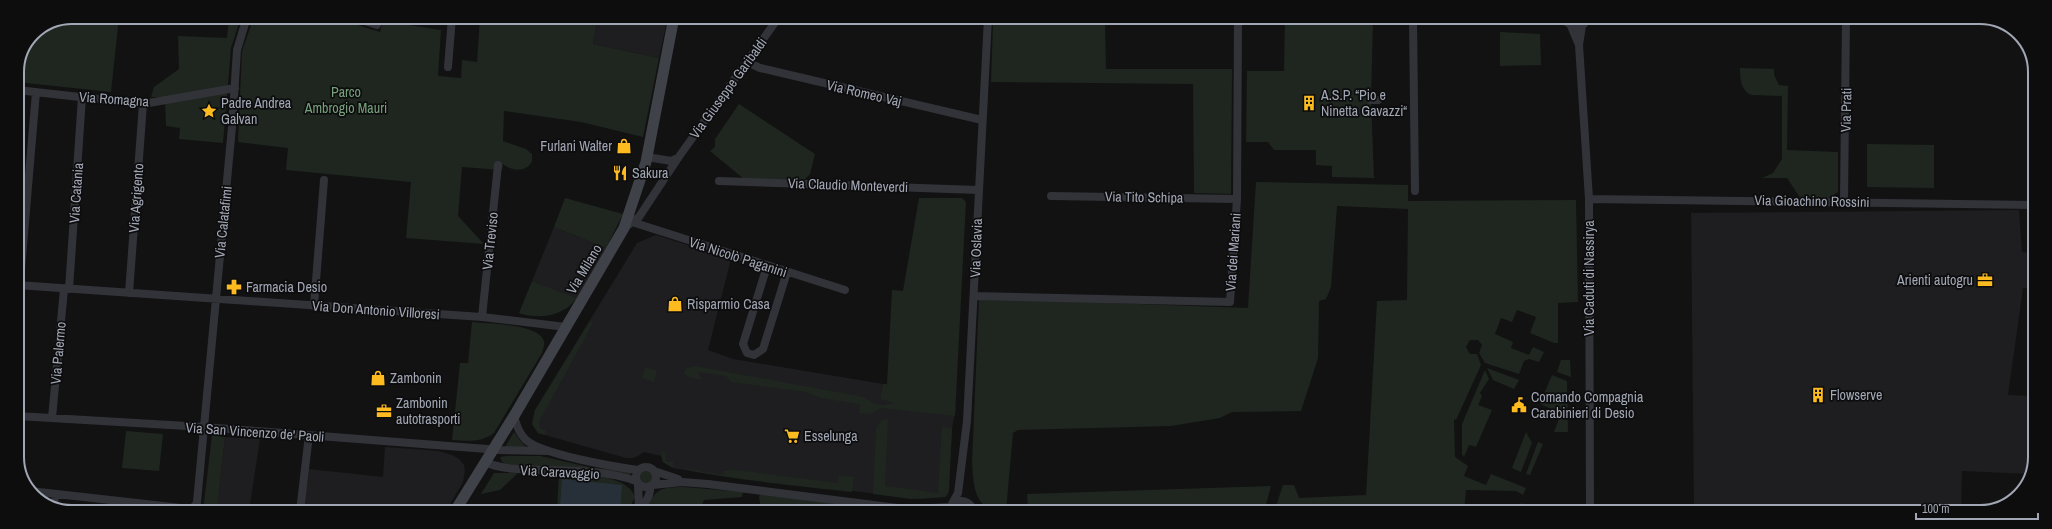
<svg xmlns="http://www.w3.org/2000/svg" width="2052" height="529" font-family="'Archivo Narrow',sans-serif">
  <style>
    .built { fill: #1e1e20 }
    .green { fill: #1e261f }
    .water { fill: #273038 }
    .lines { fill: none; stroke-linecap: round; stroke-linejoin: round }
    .street { stroke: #323339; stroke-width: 8 }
    .secondary { stroke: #404249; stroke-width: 11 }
    .labels { text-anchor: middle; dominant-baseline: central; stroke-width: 3.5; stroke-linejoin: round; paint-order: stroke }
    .street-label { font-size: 14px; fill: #a2a7b5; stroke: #0d0d0e }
    .park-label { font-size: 14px; fill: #77a17c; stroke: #0d0d0e }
    .poi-label { font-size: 14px; fill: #a2a7b5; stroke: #0d0d0e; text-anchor: start }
    .rim { fill: none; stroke: #a2a7b5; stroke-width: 2 }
  </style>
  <rect width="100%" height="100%" fill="#121213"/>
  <path class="built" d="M598,17H631L666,25L659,58L593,44Z
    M2019,210L2022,252L2034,253V288H2023L2008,395L2034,396V468L2030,474L1962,471L1961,512H1694L1691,213Z
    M554,227L606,248L577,298L532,281Z
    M656,235L731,259L708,350L733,359L883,384L880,399L956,408L952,428L948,495L945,497L920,499L728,476L672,468L663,462L661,456L644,452L634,458H626L538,433L532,424L535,410L637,243Z
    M225,437L260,439L249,511H217Z
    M385,447L439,451L452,455L459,459L464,465L465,471L463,482L446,511H303L309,469L383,477Z"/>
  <path class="green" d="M72,17H119L111,92L17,82V72L33,33Z
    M229,17H241L231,48L223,143L179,139L180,128L166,126L165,97H151L154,87L179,69L178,36L227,38Z
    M254,17H332L380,32L383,21L441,30L438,76L461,78L462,60L477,62L480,17H598L593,44L659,58L643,137L581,122L504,111L503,141L526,149L532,154V161C527,173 511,171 503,164L502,170L462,167L458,216L484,244L406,238L411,182L286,170L288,148L238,142L242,51Z
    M631,17H669L668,25Z
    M999,18H1105L1106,69H1232L1231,194L1194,193L1193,84L991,82L993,23Z
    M1285,19L1373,22L1371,100L1374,178L1332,177V166L1316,165V150H1274L1268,142H1246L1247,71H1284Z
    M1500,32L1540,34L1541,65L1500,66Z
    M1740,68L1774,69V75L1779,85L1788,86L1787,150L1838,152V192L1827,199H1801L1787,178H1762L1773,173L1782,159V96L1752,95C1741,91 1740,79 1740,68Z
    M739,104L815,154L810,174L804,180L744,179L710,151L715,147V139Z
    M1867,144L1934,145V188L1867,187Z
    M1256,182L1408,185V201L1576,200L1578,302L1558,303V343H1554L1530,333L1536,317L1517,310L1512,322L1501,318L1495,334L1513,342L1511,348L1529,355L1533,347L1544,352L1539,362L1529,359L1524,361L1519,374L1485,363L1479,353L1482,345L1478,340H1470L1466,347L1470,354H1477L1481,365L1456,420L1454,419L1455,457L1468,466L1464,476L1486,485L1491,474L1526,488L1523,495L1516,491L1466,490L1464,512H1274L1283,485H1294L1299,498L1366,495L1377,301L1407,300L1408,209L1337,206L1331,287L1326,299L1319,301L1318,358L1301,411L1232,412L1220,418L1171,426L1018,430L1013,433L1006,511C974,511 974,489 972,463L979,298L1248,308Z
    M565,198L623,214L606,248L554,227Z
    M919,198H962L966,202L955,416L881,408L871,414L859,413L860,404L820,398L806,392L731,382L726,376L698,372L702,380L689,377L683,373L687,368L695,366L864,397C874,404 882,408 894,403L880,399L883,384H887L892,290L903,291Z
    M532,281L577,298C564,316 540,320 519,313Z
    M590,321L593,323L539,422L540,428L546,431L545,435L538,433L532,424L535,410Z
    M472,322C487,324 538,323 544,341C545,345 543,349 542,353L494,433C480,443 468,441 452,440L460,363H468Z
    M1561,360H1570L1571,377L1557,372Z
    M645,367L657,371L654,382L642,378Z
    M1487,368L1519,380L1514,389L1493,380Z
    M1485,370L1489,379L1480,393L1482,396L1478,405L1492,410L1476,447L1469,445L1464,457L1462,454V424Z
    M1552,375L1567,381L1568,432H1554L1561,413L1540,404Z
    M888,419L885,486L938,493L942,427L952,428L949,491L945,497L911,499L873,494L876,428L882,420Z
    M126,431L163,434L159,471L122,468Z
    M514,432L519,439L528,449L505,447Z
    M1526,432L1532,443L1521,472L1512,468Z
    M212,435L225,437L217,511H203Z
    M1538,442L1543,444L1530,475L1526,474Z
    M661,451L666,453L665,460L667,462H673V467L723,475L724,471H728L729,469L838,483L839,475L854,477L852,492C826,489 674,474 663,462Z
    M507,456H540L589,467L631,472L630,478L509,466L502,462L500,457Z
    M639 477a7 7 0 1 1 14 0a7 7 0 1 1-14 0Z
    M494,473H518L500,490L481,494Z
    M559,474C581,476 627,473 635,497L628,511H557Z
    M1271,486L1264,512L1028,511L1027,494Z
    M684,487L743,492L742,497L704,500L699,511H644C656,490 658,487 684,487Z
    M760,494L845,505L843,511H762L759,498Z
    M1521,503L1545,512H1519Z"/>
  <path class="water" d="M562,479L622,485L620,511L560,507Z"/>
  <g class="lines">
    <path class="street" d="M353,17L377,25L379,17
      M1413,18L1415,191
      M1559,18L1570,24
      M1570,18L1571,26L1578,29L1584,24V18
      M1571,26L1579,45L1582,26
      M1579,45L1589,199L1590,512
      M747,62L760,68L982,120
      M448,67L452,17
      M17,90L143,104L235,88
      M1371,100H1378
      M647,157L671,161L678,158
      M719,181L978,190
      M1051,196L1237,199
      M1589,199L2035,205
      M1844,201L1846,18
      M632,222L845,290
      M624,228L639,217L678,158L779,17
      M767,266L743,344L747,353L754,355L763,349L787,272
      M17,285L482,317L566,327
      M69,289L82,97
      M129,293L143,104
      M974,296L1230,302L1237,199L1238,18
      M314,306L324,180
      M17,317L36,92
      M482,317L498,165
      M17,416L204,427L500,450L549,451
      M514,416C516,424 519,433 525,439C539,454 615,467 638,470
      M52,418L64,289
      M485,462C503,470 521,469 540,470C571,471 606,470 636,481
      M636 477a10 10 0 1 1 20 0a10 10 0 1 1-20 0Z
      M654,471L678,479
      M638,485L639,509
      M653,485L682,482L708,484L921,511
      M30,491L190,509L195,506L197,502L232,127L237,50L247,17
      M952,504L958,493L967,421L988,18
      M952,504C961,498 970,501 974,511
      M54,507L55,494
      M915,509L949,507
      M300,511L309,435
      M637,511C644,504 651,497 650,487"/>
    <path class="secondary" d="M455,511L514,416L624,228L646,162L674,17"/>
  </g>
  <defs>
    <g id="building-bare" transform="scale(1.2)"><path d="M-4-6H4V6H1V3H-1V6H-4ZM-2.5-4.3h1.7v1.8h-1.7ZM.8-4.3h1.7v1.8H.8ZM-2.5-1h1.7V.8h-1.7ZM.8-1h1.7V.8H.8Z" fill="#fdbb20" stroke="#0d0d0e" stroke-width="2.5" paint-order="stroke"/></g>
    <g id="sight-bare" transform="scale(1.2)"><path d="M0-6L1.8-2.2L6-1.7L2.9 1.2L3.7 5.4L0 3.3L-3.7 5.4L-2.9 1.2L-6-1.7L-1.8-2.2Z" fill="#fdbb20" stroke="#0d0d0e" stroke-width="2.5" paint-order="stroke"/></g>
    <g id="shop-bare" transform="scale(1.2)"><path d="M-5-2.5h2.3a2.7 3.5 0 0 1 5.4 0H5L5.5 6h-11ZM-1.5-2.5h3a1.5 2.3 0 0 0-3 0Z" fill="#fdbb20" stroke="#0d0d0e" stroke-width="2.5" paint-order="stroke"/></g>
    <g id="restaurant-bare" transform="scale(1.2)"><path d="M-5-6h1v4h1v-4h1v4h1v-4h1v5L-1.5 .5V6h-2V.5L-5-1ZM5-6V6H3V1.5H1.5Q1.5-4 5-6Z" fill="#fdbb20" stroke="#0d0d0e" stroke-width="2.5" paint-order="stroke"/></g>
    <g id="office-bare" transform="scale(1.2)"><path d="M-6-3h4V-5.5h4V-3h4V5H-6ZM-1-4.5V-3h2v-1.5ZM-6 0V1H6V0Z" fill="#fdbb20" stroke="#0d0d0e" stroke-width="2.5" paint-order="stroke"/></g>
    <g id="pharmacy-bare" transform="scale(1.2)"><path d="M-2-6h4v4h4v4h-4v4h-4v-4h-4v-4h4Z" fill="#fdbb20" stroke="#0d0d0e" stroke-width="2.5" paint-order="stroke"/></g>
    <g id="civic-bare" transform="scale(1.2)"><path d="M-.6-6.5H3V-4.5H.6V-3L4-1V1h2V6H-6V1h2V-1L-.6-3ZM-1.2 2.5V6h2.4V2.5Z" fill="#fdbb20" stroke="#0d0d0e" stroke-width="2.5" paint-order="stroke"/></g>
    <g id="supermarket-bare" transform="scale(1.2)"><path d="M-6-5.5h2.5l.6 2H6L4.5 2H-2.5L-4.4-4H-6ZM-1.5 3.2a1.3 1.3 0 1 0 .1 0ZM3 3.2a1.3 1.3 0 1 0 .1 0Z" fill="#fdbb20" stroke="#0d0d0e" stroke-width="2.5" paint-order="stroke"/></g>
  </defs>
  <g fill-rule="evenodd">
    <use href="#building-bare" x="1309" y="103"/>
    <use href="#sight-bare" x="209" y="111"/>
    <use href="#shop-bare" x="624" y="146"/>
    <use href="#restaurant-bare" x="620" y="173"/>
    <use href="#office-bare" x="1985" y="280"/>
    <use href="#pharmacy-bare" x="234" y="287"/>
    <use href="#shop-bare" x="675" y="304"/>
    <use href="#shop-bare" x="378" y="378"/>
    <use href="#building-bare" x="1818" y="395"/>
    <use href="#civic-bare" x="1519" y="405"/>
    <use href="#office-bare" x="384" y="411"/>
    <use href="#supermarket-bare" x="792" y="436"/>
  </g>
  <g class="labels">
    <g class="street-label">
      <text transform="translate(728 88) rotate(-54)">Via Giuseppe Garibaldi</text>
      <text transform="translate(864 93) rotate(13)">Via Romeo Vaj</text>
      <text transform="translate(114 99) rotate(4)">Via Romagna</text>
      <text transform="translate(1846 110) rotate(-89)">Via Prati</text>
      <text transform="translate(848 185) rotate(2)">Via Claudio Monteverdi</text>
      <text transform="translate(76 193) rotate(-86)">Via Catania</text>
      <text transform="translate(1144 197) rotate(1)">Via Tito Schipa</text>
      <text transform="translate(136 198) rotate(-86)">Via Agrigento</text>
      <text transform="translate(1812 201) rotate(1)">Via Gioachino Rossini</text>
      <text transform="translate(223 222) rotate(-84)">Via Calatafimi</text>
      <text transform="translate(490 241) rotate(-84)">Via Treviso</text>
      <text transform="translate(976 248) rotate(-88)">Via Oslavia</text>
      <text transform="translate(1233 252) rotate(-86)">Via dei Mariani</text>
      <text transform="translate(738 257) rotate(18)">Via Nicolò Paganini</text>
      <text transform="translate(584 269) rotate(-59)">Via Milano</text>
      <text transform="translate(1589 278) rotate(-90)">Via Caduti di Nassirya</text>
      <text transform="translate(376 310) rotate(4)">Via Don Antonio Villoresi</text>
      <text transform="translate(58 353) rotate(-85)">Via Palermo</text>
      <text transform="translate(255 432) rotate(4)">Via San Vincenzo de' Paoli</text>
      <text transform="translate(560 472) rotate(3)">Via Caravaggio</text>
    </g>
    <g class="park-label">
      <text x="346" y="92">Parco<tspan x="346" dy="16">Ambrogio Mauri</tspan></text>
    </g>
    <g class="poi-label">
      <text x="1321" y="95">A.S.P. “Pio e<tspan x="1321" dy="16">Ninetta Gavazzi“</tspan></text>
      <text x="221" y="103">Padre Andrea<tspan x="221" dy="16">Galvan</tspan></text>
      <text x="612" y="146" text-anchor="end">Furlani Walter</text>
      <text x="632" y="173">Sakura</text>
      <text x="1973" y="280" text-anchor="end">Arienti autogru</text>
      <text x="246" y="287">Farmacia Desio</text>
      <text x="687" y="304">Risparmio Casa</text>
      <text x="390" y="378">Zambonin</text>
      <text x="1830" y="395">Flowserve</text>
      <text x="1531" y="397">Comando Compagnia<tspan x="1531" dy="16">Carabinieri di Desio</tspan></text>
      <text x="396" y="403">Zambonin<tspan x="396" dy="16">autotrasporti</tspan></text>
      <text x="804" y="436">Esselunga</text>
    </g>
  </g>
  <path d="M0 0H2052V529H0ZM72 24H1980A48 48 0 0 1 2028 72V457A48 48 0 0 1 1980 505H72A48 48 0 0 1 24 457V72A48 48 0 0 1 72 24Z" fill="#0d0d0e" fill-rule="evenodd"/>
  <path class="rim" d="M72 24H1980A48 48 0 0 1 2028 72V457A48 48 0 0 1 1980 505H72A48 48 0 0 1 24 457V72A48 48 0 0 1 72 24Z"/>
  <path d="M1916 513v6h122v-6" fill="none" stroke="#a2a7b5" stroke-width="2"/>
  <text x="1922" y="513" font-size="12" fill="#a2a7b5" stroke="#0d0d0e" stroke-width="3" paint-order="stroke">100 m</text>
</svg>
